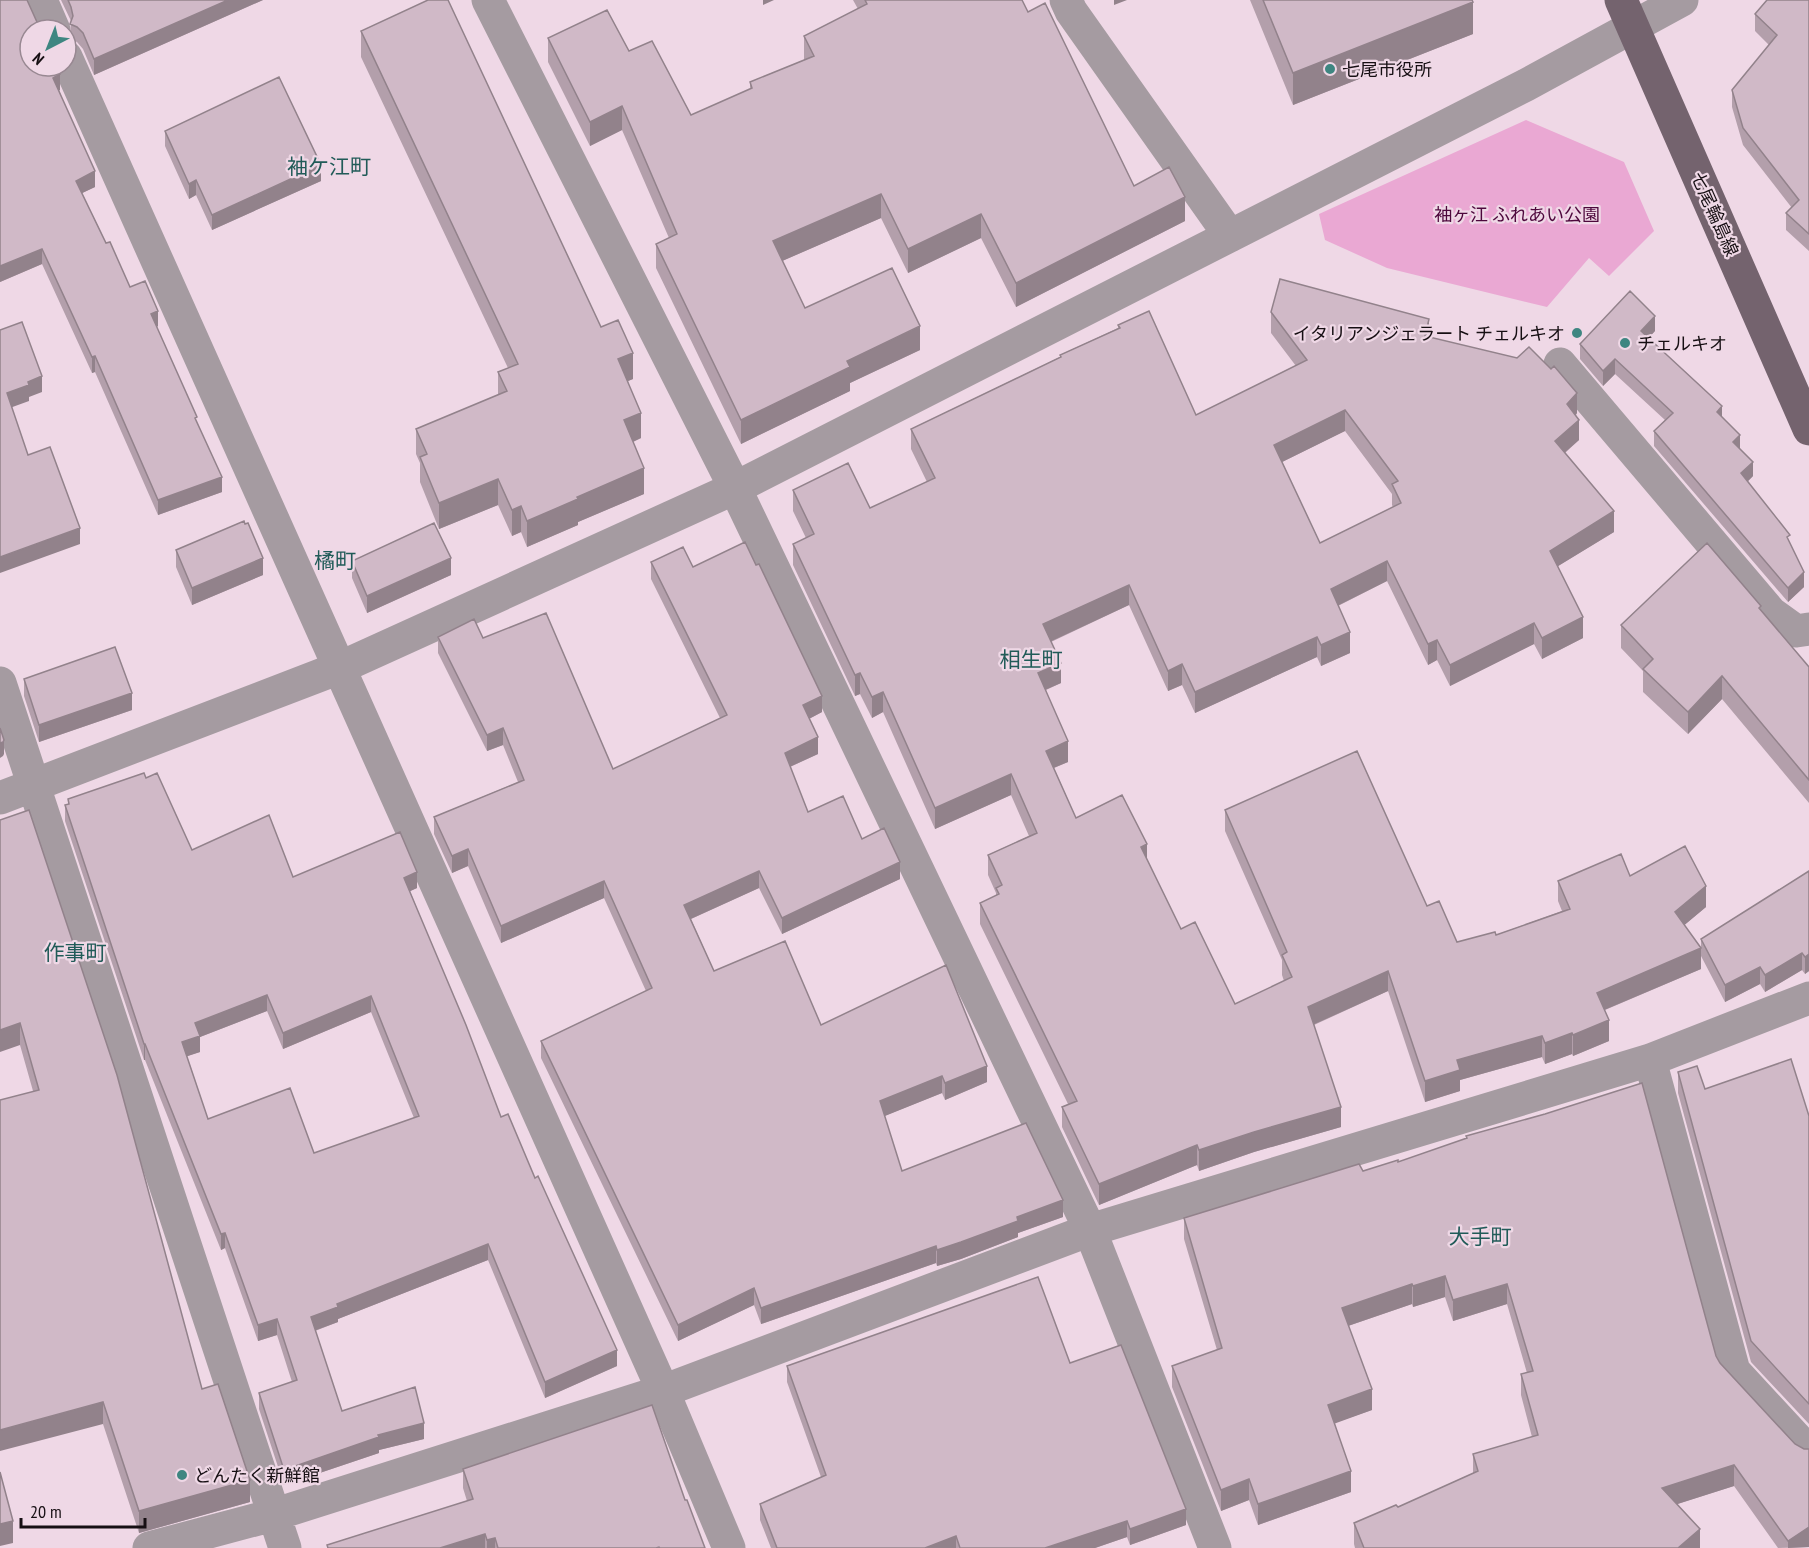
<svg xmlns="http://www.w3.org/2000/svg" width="1809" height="1548" font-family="'PT Sans Narrow','Noto Sans JP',sans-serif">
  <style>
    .green { fill: #eaa8d3 }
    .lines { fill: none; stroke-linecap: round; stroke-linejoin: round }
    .minor { stroke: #a59ba1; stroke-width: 33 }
    .major { stroke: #74636e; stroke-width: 33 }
    .wall { fill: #b39fab; fill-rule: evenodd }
    .shaded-wall { fill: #92828b }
    .building { fill: #d0b9c7; stroke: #92828b; stroke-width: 1.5; fill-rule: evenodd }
    .poi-dot { fill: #3e8681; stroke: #efd8e6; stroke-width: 2 }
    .labels { text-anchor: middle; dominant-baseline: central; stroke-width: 4.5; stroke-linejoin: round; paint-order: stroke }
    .poi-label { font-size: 18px; fill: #160f13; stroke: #efd8e6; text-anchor: start }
    .park-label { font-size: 18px; fill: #4d073c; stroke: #efd8e6 }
    .street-label { font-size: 18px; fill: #160f13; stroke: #efd8e6 }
    .quarter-label { font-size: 21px; fill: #215b58; stroke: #efd8e6 }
  </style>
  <rect width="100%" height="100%" fill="#efd8e6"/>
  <path class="green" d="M1526,120L1624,162L1654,231L1609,276L1589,258L1547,307L1387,268L1325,240L1319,214Z"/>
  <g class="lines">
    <path class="minor" d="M41,0L54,30
      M488,0L735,488L1090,1230L1215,1548
      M1066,0L1071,11L1230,236
      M66,57L663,1391L729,1548
      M1560,364L1771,613L1796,631L1809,629
      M0,683L285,1548
      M0,798L339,668L735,488L1526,85L1682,0
      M1650,1060L1734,1371L1809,1452
      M149,1548L273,1515L663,1391L1090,1230L1650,1060L1809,998"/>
    <path class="major" d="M1621,0L1809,429"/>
  </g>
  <path class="wall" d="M0,0L60,90H59L95,187L82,193L106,243L130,287L158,326L157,327L197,424L222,492L158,515L95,372L92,373L42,264L0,282Z
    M61,0H263L94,75L83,49L77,42L70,39L71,21Z
    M853,0H1022L1028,12L1134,186L1185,221L1016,307L981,238L908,273L881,218L782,261L805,308L920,350L850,383V391L741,444L656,268V244L669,238L622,130L590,146L548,62V38L629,51L691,115L750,90V82L804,60V36L858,9Z
    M1250,0H1472L1473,34L1293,105Z
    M1809,0V251L1786,230V213L1792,208L1743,145L1732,107V90L1769,45L1755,31V14Z
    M361,31L601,327L633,379L628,381L641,438L633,442L644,494L578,522V525L527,547L521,532L512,536L498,505L439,529L420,482V463L416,454V429L498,395V372L508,368L361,57Z
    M165,131L321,181L212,230L196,195L189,199L165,146Z
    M1271,312L1429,337L1577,413L1576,415L1579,440L1565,453L1614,532L1558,566L1583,638L1542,659L1534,644L1450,686L1437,660L1428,665L1387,581L1338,606L1350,653L1321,666L1317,657L1195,713L1182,685L1168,691L1129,605L1051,642L1061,683L1046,690L1068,762L1054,768L1076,818L1147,860L1181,929L1235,1004L1284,981L1282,975V960L1225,831V810L1427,906L1457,942L1496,935L1562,911L1558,901V881L1630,876L1706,907L1684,925L1701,948V939L1809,871V971L1805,974L1802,970L1765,992L1760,984L1725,1002L1701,956V969L1605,1010L1609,1041L1573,1056L1572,1054L1545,1064L1542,1057L1460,1080V1091L1425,1102L1388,991L1314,1025L1341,1127L1254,1152L1199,1171L1197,1165L1099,1205L1062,1127V1107L1068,1104L980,924V903L996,896V893L988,875V855L1029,836L1011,795L935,829L883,712L872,718L860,694L855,696L793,565V544L806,538L793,511V490L870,508L927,482L911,449V429L1060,357V355L1118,328V325L1196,415L1296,366L1271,333ZM1345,431L1392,494V505L1393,507L1320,543L1282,462Z
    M1655,331L1648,338L1722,418L1740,449L1753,476L1747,482L1790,544L1804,587L1788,602L1654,446V431L1665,420L1615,374L1603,386L1580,359V344Z
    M176,550L263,575L192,605L176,567Z
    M352,561L451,575L367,613L352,578Z
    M651,562L693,567L822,712L809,719L818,754L790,767L808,812L862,839L900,879L782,934L759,888L691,919L714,971L821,1025L987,1082L945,1100L942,1093L884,1116L902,1171L1063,1217L1018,1233V1237L961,1259L937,1266L936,1263L761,1324L754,1305L678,1341L541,1058V1041L646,991L604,898L501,943L468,866L452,873L434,834V817L518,782L503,745L487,751L438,653V637L483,638L613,769L720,718L651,579Z
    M1761,610L1809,667V803L1722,699L1688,734L1643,692V671L1621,648V625Z
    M24,679L132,710L39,742L24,696Z
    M146,778L192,850L293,877L417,888L410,891L501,1117L535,1178L617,1366L545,1398L488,1260L338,1319V1322L315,1331L342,1411L424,1439L379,1450V1453L284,1485L259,1409V1393L292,1382L277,1335L258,1341L225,1248L221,1250L145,1060H144L65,821V805L68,804V799ZM267,1011L283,1049L371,1012L414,1118L314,1153L208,1119L187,1056L200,1052V1037Z
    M0,820L202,1389L250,1502L139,1533L103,1424L33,1091L20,1045Z
    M1678,1072L1705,1089L1809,1116V1424L1751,1362L1678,1093Z
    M1466,1136L1716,1356L1720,1363L1795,1444L1804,1449H1809V1547L1778,1548L1734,1486L1677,1504L1700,1548H1355L1354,1544V1523L1398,1507L1473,1473V1454L1532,1437L1521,1395V1374L1527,1373L1507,1304L1453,1321L1445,1297L1413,1307L1412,1304L1348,1326L1372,1410L1334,1423L1351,1492L1258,1525L1249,1500L1221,1511L1172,1387V1366L1217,1350L1184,1239V1218L1398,1162L1466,1139Z
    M1070,1363L1186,1525L1130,1545L1127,1537L1095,1548H771L760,1520V1504L821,1477L787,1382V1366Z
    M463,1469L685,1500L705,1548H327V1545L467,1501L463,1488Z"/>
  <path class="shaded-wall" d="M228,0H263L94,75V59Z
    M763,0H774L763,5Z
    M1114,0H1127L1114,5Z
    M1473,2V34L1293,105V73Z
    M60,74V90L53,93V78Z
    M622,106V130L590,146V122Z
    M321,165V181L212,230V215Z
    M95,171V187L76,196V181Z
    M196,180V195L189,199V184Z
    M881,194V218L773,265V241Z
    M1185,197V221L1016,307V283Z
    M981,214V238L908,273V249Z
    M42,249V264L0,282V266Z
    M158,311V326L151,329V314Z
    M1655,316V331L1641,346V331Z
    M1429,319V340L1425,336Z
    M920,326V350L850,383V391L741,444V420L847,361Z
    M633,353V379L618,385V359Z
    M95,356V372L92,373V357Z
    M1615,359V374L1603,386V371Z
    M42,376V392L29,397V401L7,409V393L28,382Z
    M1577,393V413L1567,425V404Z
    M1722,406V421L1717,412Z
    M1345,410V431L1274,466V445Z
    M641,413V438L624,446V420Z
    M1579,420V440L1555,461V441Z
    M1740,435V450L1733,442Z
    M1753,462V476L1741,488V473Z
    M644,468V494L578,522V525L527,547V521L577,497Z
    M222,477V492L158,515V500Z
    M498,479V505L439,529V503Z
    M521,506V532L512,536V510Z
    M1614,511V532L1550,571V551Z
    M80,528V544L0,573V557Z
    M263,558V575L192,605V588Z
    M451,558V575L367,613V596Z
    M1387,561V581L1331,609V589Z
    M1804,572V587L1788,602V588Z
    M1129,585V605L1043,645V624Z
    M1583,617V638L1542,659V638Z
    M1534,623V644L1450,686V665Z
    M1350,632V653L1321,666V645Z
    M1317,637V657L1195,713V692Z
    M1437,640V660L1428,665V644Z
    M1061,663V683L1038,693V673Z
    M1182,664V685L1168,691V671Z
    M860,673V694L855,696V675Z
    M1722,676V699L1688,734V712Z
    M883,692V712L872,718V697Z
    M132,693V710L39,742V725Z
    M822,696V712L803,722V705Z
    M503,728V745L487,751V735Z
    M818,737V754L785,769V753Z
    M4,740V754L3,756L0,758V743Z
    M1068,741V762L1046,771V751Z
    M1011,774V795L935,829V808Z
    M1147,844V865L1141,847Z
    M468,849V866L452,873V856Z
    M900,862V879L782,934V918Z
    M759,871V888L684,922V905Z
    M417,872V888L404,894V878Z
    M604,881V898L501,943V926Z
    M1706,886V907L1675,933V912Z
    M1701,948V969L1597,1013V993Z
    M1802,953V970L1765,992V975Z
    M1809,954V971L1805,974V957Z
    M1760,967V984L1725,1002V985Z
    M1388,971V991L1308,1027V1007Z
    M267,995V1011L200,1037V1052L182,1058V1042L195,1023Z
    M371,996V1012L283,1049V1033Z
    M1609,1020V1041L1573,1056V1035Z
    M20,1023V1045L0,1052V1030Z
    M1572,1033V1054L1545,1064V1043Z
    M1542,1036V1057L1460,1080V1091L1425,1102V1081L1457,1060Z
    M144,1044H145V1060H144Z
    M987,1066V1082L945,1100V1083Z
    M942,1076V1093L880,1118V1101Z
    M1341,1107V1127L1254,1152L1199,1171V1150L1254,1132Z
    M1197,1145V1165L1099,1205V1184Z
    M1063,1200V1217L1018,1233V1237L961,1259L937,1266V1250L1017,1217Z
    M225,1233V1248L221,1250V1234Z
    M488,1244V1260L338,1319V1322L311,1332V1317L337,1304Z
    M936,1246V1263L761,1324V1308Z
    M1445,1276V1297L1413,1307V1286Z
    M1412,1284V1304L1342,1328V1308Z
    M1507,1284V1304L1453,1321V1300Z
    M754,1288V1305L678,1341V1325Z
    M277,1319V1335L258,1341V1325Z
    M617,1350V1366L545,1398V1382Z
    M1372,1389V1410L1328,1426V1405Z
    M103,1402V1424L0,1451V1430Z
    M424,1423V1439L379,1450V1453L284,1485V1470L378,1435Z
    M1734,1465V1486L1662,1509V1488Z
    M1351,1471V1492L1258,1525V1504Z
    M1249,1479V1500L1221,1511V1490Z
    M250,1480V1502L139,1533V1511Z
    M1186,1509V1525L1130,1545V1529Z
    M13,1521V1543L0,1546V1524Z
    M1127,1521V1537L1095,1548H1045Z
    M1809,1527V1547L1788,1548V1541Z
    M1700,1529V1548H1678Z
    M485,1534V1548H440Z
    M956,1536V1548H925Z
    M495,1538V1548H487V1540Z"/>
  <path class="building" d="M0,0H27L37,22L44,30H30V66H56L60,74L53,78L95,171L76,181L106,243L110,242L130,287L145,281L158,311L151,314L197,417L195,418L222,477L158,500L95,356L92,357L42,249L0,266Z
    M68,0H228L94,59L83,33L77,27L70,24L73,16L71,7Z
    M428,0H448L601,327L618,320L633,353L618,359L641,413L624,420L644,468L577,497L578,499L527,521L521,506L512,510L498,479L439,503L420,457L427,454L416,429L507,391L498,372L518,364L361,31Z
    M865,0H1022L1028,12L1045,3L1134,186L1169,167L1185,197L1016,283L981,214L908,249L881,194L773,241L805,308L892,268L920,326L847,361L850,367L741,420L656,244L677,234L622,106L590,122L548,38L607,10L629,51L652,41L691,115L752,88L750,82L814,56L804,36L867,4Z
    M1263,0H1472L1473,2L1293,73Z
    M1767,0H1809V234L1786,213L1799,200L1743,128L1732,90L1777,35L1755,14Z
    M279,77L321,165L212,215L196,180L189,184L165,131Z
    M1280,279L1429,319L1425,336L1517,358L1529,347L1551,369L1554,366L1577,393L1567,404L1579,420L1555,441L1614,511L1550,551L1583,617L1542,638L1534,623L1450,665L1437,640L1428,644L1387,561L1331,589L1350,632L1321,645L1317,637L1195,692L1182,664L1168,671L1129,585L1043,624L1061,663L1038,673L1068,741L1046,751L1076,818L1122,795L1147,844L1141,847L1181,929L1195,922L1235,1004L1292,977L1282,955L1287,952L1225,810L1357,751L1427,906L1439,901L1457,942L1495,932L1496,935L1570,909L1558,881L1621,854L1630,876L1685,846L1706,886L1675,912L1701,948L1597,993L1609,1020L1573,1035L1572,1033L1545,1043L1542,1036L1457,1060L1460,1070L1425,1081L1388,971L1308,1007L1341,1107L1254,1132L1199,1150L1197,1145L1099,1184L1062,1107L1077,1101L980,903L999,894L996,888L1002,885L988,855L1037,833L1011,774L935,808L883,692L872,697L860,673L855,675L793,544L814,534L793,490L848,463L870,508L935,478L911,429L1061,357L1060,355L1120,328L1118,325L1149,311L1196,415L1307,360L1271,312ZM1345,410L1398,481L1392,484L1401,503L1320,543L1274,445Z
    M1630,291L1655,316L1641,331L1722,406L1717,412L1740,435L1733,442L1753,462L1741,473L1790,535L1787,537L1804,572L1788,588L1654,431L1673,413L1615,359L1603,371L1580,344Z
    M22,322L42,376L28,382L29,385L7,393L28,455L50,447L80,528L0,557V330Z
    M244,521L245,524L248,523L263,558L192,588L176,550Z
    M434,523L451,558L367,596L352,561Z
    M745,542L756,565L759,564L822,696L803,705L818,737L785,753L808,812L843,796L862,839L884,828L900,862L782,918L759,871L684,905L714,971L785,941L821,1025L946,965L987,1066L945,1083L942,1076L880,1101L902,1171L1026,1123L1063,1200L1017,1217L1018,1221L961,1242L937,1250L936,1246L761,1308L754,1288L678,1325L541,1041L652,988L604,881L501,926L468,849L452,856L434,817L524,780L503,728L487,735L438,637L474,619L483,638L546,613L613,769L727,715L651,562L683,547L693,567Z
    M1707,543L1761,606L1759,608L1809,667V780L1722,676L1688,712L1643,669L1653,659L1621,625Z
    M115,647L132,693L39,725L24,679Z
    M0,728L4,740L3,742L0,743Z
    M144,773L146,778L157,773L192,850L269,815L293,877L400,832L417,872L404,878L466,1025L501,1117L508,1114L535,1178L538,1176L617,1350L545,1382L488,1244L337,1304L338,1307L311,1317L342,1411L415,1387L424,1423L378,1435L379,1437L284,1470L259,1393L297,1380L277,1319L258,1325L225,1233L221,1234L145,1044H144L65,805L69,804L68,799ZM267,995L283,1033L371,996L419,1116L314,1153L290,1088L208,1119L182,1042L200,1036L195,1023Z
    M29,810L117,1075L202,1389L218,1384L250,1480L139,1511L103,1402L0,1430V1100L39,1090L20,1023L0,1030V820Z
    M1809,871V954L1805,957L1802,953L1765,975L1760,967L1725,985L1701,939Z
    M1791,1059L1809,1116V1404L1751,1341L1678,1072L1697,1066L1705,1089Z
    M1642,1083L1716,1356L1720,1363L1795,1444L1804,1449H1809V1527L1788,1541L1734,1465L1662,1488L1700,1529L1678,1548H1364L1354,1523L1396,1505L1398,1507L1478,1471L1473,1454L1538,1435L1521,1374L1533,1371L1507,1284L1453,1300L1445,1276L1413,1286L1412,1284L1342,1308L1372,1389L1328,1405L1351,1471L1258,1504L1249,1479L1221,1490L1172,1366L1222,1348L1184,1218L1359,1164L1363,1171L1398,1160V1162L1467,1138L1466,1136L1545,1114Z
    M1038,1277L1070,1363L1121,1345L1186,1509L1130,1529L1127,1521L1045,1548H960L956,1536L925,1548H777L760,1504L826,1475L787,1366Z
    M652,1405L685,1500H687L705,1548H660L659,1547L656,1548H498L495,1538L487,1540L485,1534L440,1548H328L327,1545L473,1499L463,1469Z
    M0,1472L13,1521L0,1524Z"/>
  <g class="poi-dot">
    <circle cx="1330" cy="69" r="6"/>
    <circle cx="1577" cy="333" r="6"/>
    <circle cx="1625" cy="343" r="6"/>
    <circle cx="182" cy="1475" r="6"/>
  </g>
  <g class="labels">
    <g class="poi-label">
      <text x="1342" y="69">七尾市役所</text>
      <text x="1565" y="333" text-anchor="end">イタリアンジェラート チェルキオ</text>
      <text x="1637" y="343">チェルキオ</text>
      <text x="194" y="1475">どんたく新鮮館</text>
    </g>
    <g class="park-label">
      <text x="1517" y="214">袖ヶ江 ふれあい公園</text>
    </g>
    <g class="street-label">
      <text transform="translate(1715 214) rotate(66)">七尾輪島線</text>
    </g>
    <g class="quarter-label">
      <text x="329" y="166">袖ケ江町</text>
      <text x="335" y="560">橘町</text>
      <text x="1031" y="659">相生町</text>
      <text x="75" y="952">作事町</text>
      <text x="1480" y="1236">大手町</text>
    </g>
  </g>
  <g transform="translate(48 48) rotate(222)"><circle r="28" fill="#efd8e6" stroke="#988892" stroke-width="1.5"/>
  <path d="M0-4.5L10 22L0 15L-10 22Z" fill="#3e8681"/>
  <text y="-9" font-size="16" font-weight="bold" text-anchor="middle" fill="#160f13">N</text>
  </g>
  <path d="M21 1518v9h124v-9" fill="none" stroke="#160f13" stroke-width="3"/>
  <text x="30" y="1518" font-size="18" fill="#160f13" stroke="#efd8e6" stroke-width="4.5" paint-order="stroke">20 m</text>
</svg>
